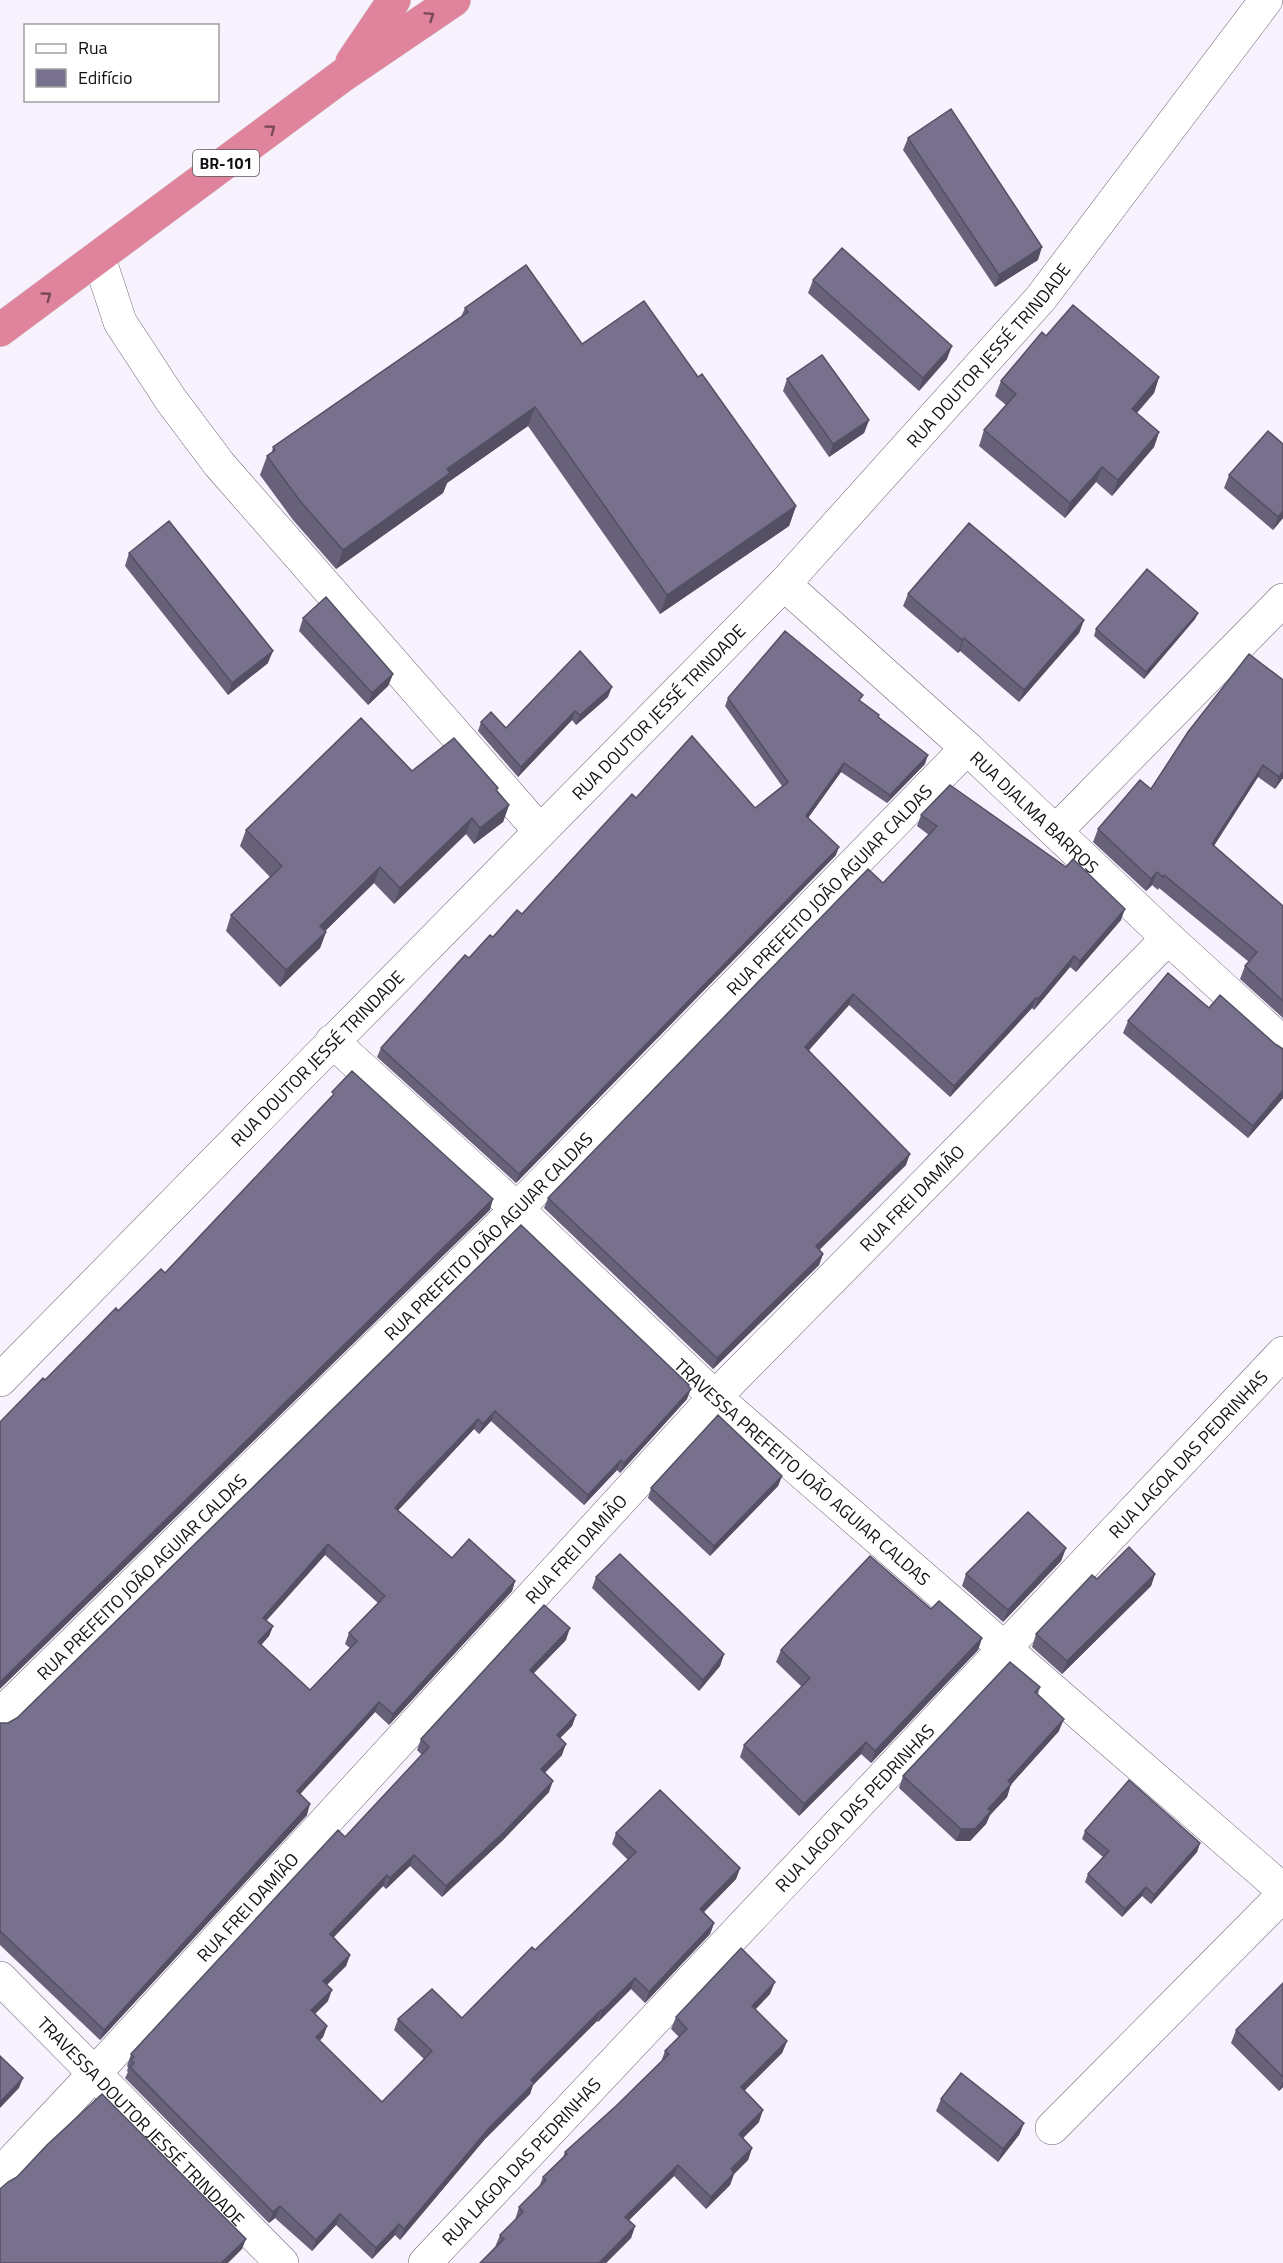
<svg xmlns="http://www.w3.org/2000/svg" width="1283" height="2263" font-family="'Titillium Web',sans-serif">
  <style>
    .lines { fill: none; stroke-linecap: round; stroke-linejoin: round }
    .minor-casing { stroke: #6f6775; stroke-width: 34 }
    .trunk-casing { stroke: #d4d4d5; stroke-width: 34 }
    .minor { stroke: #fff; stroke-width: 33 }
    .trunk { stroke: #df849c; stroke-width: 33 }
    .wall { fill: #67617a; fill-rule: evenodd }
    .shaded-wall { fill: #544f63 }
    .building { fill: #78718e; stroke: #544f63; stroke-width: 1.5; fill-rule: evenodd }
    .oneway { stroke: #784a58 }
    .labels { text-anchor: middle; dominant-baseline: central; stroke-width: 4.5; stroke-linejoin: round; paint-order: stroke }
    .shield { fill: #fff; stroke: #59585b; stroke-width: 1.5 }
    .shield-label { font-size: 16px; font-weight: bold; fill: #121015 }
    .street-label { font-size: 18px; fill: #121015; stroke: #fff }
  </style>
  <rect width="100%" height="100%" fill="#f8f1fe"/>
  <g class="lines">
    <g class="minor-casing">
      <g id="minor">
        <path d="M99,258L120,322L171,400L219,464L540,831"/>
        <path id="s1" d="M784,584L967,748L1168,938L1283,1043"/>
        <path d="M1056,831L1283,600"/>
        <path id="s2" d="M332,1041L517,1209L715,1397L1283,1890"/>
        <path id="s3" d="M0,1380L784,584L1041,298L1266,0"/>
        <path id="s4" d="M0,1715L517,1209L967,748"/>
        <path id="s5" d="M0,1978L282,2263"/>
        <path d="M1052,2128L1283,1895"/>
        <path id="s6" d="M0,2174L95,2073L715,1397L1168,938"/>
        <path id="s7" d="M425,2263L1283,1353"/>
      </g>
    </g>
    <g class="trunk-casing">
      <path id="trunk" d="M352,62L394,0
        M0,330L342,76L454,0"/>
    </g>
    <use href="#minor" class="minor"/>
    <use href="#trunk" class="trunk"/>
  </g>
  <path class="wall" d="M908,138L1038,260L995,287L903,150Z
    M813,280L947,359L919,391L808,293Z
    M465,308L582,344L698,377L796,506L789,526L660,614L528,426L447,483L443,493L336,569L293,520L260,475L267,456L272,452L273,447L461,317Z
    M1046,336L1159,377L1154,393L1137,413L1159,432L1154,447L1112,496L1096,482L1065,518L979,446L984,430L1006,405L995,396L1001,381Z
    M787,379L869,420L864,433L829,457L783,391Z
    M1229,475L1283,518L1273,530L1224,488Z
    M129,553L268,663L228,695L125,566Z
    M908,594L1084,620L1079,633L1019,702L960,651L958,653L903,606Z
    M1198,613L1195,619L1144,679L1094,636L1096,629Z
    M303,618L393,674L388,686L368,705L299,631Z
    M1283,680V778L1275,789L1258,777L1214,846L1283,906V1018L1240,979L1245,966L1249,962L1159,888L1158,890L1152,885L1146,891L1093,842L1098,829L1151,789Z
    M608,697L576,725L572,720L518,777L478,731L481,722L506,728Z
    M728,698L861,702L879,717L925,764L887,803L841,772L808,818L836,855L516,1183L377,1057L381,1048L469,958L493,937L522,914L636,798L755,808L782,786L725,706Z
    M412,771L497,790L509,805L503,822L474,844L466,834L394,904L374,883L325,931L326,932L320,948L280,987L226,931L231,915L270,877L240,846L246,830Z
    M921,815L1121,920L1076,972L1070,967L1034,1010L1032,1008L950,1097L849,1005L809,1050L906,1165L819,1250L823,1254L819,1265L713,1369L544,1208L548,1198L883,883L929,835L917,826Z
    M1128,1021L1283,1098L1248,1138L1123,1033Z
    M521,1225L689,1387L687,1399L620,1473L617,1470L584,1505L491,1421L479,1434L474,1429L410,1498L398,1510L452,1558L515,1581L512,1591L389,1725L375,1712L300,1794L307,1815L100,2040L0,1945V1723H8L17,1718ZM325,1555L378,1603L349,1633L345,1644L350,1648L310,1690L261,1645L269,1636L273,1626L266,1620Z
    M782,1476L778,1486L710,1556L648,1498L651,1488Z
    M1066,1548L1061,1561L1003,1622L962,1586L966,1574Z
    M1155,1574L1151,1586L1062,1674L1032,1647L1036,1634L1097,1579Z
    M596,1577L724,1654L720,1666L699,1691L592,1588Z
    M931,1609L982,1638L978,1650L871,1763L861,1754L799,1816L740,1757L744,1745L802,1687L776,1662L781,1650Z
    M566,1640L533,1674L576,1715L572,1726L560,1738L562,1755L545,1773L549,1792L502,1841L442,1897L410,1866L386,1889L383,1886L334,1937L350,1955L346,1966L327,1985L328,2001L315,2014L327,2026L323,2037L319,2041L382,2102L424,2059L394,2030L398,2019L462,2018L535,1950L628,1860L612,1844L616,1833L740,1868L736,1879L704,1912L714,1923L710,1934L645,2003L631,1989L598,2022L597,2021L533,2085L530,2094L485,2139L400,2240L395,2235L372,2259L336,2225L312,2251L275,2218L269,2223L125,2078L128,2072L127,2071L128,2067L127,2066L131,2054L345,1837L422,1755L417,1750L421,1739Z
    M1040,1687L1038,1694L1059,1731L1011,1784L1007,1797L990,1815L986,1824L970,1841H956L899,1788L903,1776Z
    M1085,1831L1200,1843L1197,1852L1151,1904L1142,1896L1122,1917L1085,1882L1088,1874L1103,1857L1082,1839Z
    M1283,1983V2087L1279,2091L1231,2043L1236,2030Z
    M770,1994L755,2010L787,2041L782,2053L744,2091L759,2122L743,2138L752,2148L748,2160L734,2174L730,2185L706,2209L674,2176L629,2220L635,2226L631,2238L606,2263H480L495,2247L500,2235L515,2220L519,2207L539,2187L543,2177L563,2157L565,2152L616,2106L661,2062L665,2051L679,2037L671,2029L676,2017Z
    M941,2099L1024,2123L1019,2135L998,2162L936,2111Z"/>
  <path class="shaded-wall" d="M1042,247L1038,260L995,287L999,275Z
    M952,346L947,359L919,391L923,378Z
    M1159,377L1154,393L1127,424L1132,409Z
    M535,407L528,426L447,483L443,493L336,569L343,550L447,469Z
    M869,420L864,433L829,457L833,444Z
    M1159,432L1154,447L1112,496L1118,480Z
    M1102,467L1096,482L1065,518L1070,503Z
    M796,506L789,526L660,614L667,595Z
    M1283,511V518L1273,530L1278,517Z
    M1198,613L1195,619L1144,679L1146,672Z
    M1084,620L1079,633L1019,702L1024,690Z
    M964,638L960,651L958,653L962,640Z
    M273,651L268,663L228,695L232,683Z
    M393,674L388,686L368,705L372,693Z
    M612,687L608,697L576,725L580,715Z
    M575,711L572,720L518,777L521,767Z
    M928,755L925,764L887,803L890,795Z
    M844,763L841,772L803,825L806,816Z
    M1263,765L1258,777L1207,856L1212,844Z
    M1283,771V778L1275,789L1279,777Z
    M509,805L503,822L474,844L480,828Z
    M472,818L466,834L394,904L400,888Z
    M839,847L836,855L516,1183L519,1174Z
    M380,867L374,883L314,942L320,926Z
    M1157,872L1152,885L1146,891L1151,879Z
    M1125,909L1121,920L1076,972L1080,961Z
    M326,932L320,948L280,987L286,970Z
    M1074,956L1070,967L1034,1010L1038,999Z
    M853,994L849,1005L802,1058L805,1047Z
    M1036,998L1032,1008L950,1097L954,1086Z
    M1283,1090V1098L1248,1138L1253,1126Z
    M910,1154L906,1165L812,1257L816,1246Z
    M493,1199L490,1210L0,1689V1682Z
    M823,1254L819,1265L713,1369L717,1358Z
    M691,1389L687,1399L620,1473L624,1463Z
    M495,1411L491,1421L479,1434L483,1424Z
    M478,1419L474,1429L391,1518L395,1508Z
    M621,1460L617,1470L584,1505L588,1495Z
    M782,1476L778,1486L710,1556L714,1546Z
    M328,1544L325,1555L260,1628L263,1618Z
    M1066,1548L1061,1561L1003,1622L1008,1610Z
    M1155,1574L1151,1586L1062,1674L1067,1661Z
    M515,1581L512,1591L389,1725L393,1714Z
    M273,1626L269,1636L254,1653L258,1642Z
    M570,1628L566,1640L526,1681L530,1670Z
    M982,1638L978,1650L871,1763L875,1751Z
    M724,1654L720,1666L699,1691L703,1680Z
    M379,1702L375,1712L293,1802L297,1791Z
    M576,1715L572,1726L552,1746L557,1735Z
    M1064,1719L1059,1731L1008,1788L1011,1784L1007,1797L990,1815L986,1824L970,1841H956L961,1829L988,1809L1008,1781Z
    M866,1742L861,1754L799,1816L804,1804Z
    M566,1744L562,1755L537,1780L541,1769Z
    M553,1781L549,1792L502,1841L442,1897L446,1886Z
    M310,1804L307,1815L100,2040L104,2030Z
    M1200,1843L1197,1852L1151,1904L1154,1895Z
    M414,1855L410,1866L386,1889L390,1878Z
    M740,1868L736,1879L696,1920L700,1909Z
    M387,1875L383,1886L326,1945L330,1934Z
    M1146,1887L1142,1896L1122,1917L1125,1909Z
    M714,1923L710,1934L645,2003L649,1992Z
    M350,1955L346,1966L319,1992L323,1981Z
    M635,1978L631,1989L598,2022L602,2011Z
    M775,1982L770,1994L747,2018L752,2006Z
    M332,1990L328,2001L307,2021L311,2010Z
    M601,2010L597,2021L533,2085L530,2094L485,2139L400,2240L404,2229L489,2128L531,2080Z
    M327,2026L323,2037L312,2048L316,2037Z
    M787,2041L782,2053L736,2099L741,2087Z
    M23,2078L19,2088L0,2108V2102Z
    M1283,2081V2087L1279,2091Z
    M763,2110L759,2122L735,2146L739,2134Z
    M1024,2123L1019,2135L998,2162L1003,2149Z
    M752,2148L748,2160L734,2174L730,2185L706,2209L711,2197L731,2169Z
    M678,2165L674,2176L621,2228L625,2217Z
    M280,2206L275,2218L269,2223L273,2212Z
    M340,2214L336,2225L312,2251L316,2240Z
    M399,2224L395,2235L372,2259L376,2248Z
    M635,2226L631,2238L606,2263H599Z
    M246,2239L242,2249L228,2263H221Z"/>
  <path class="building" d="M951,109L1042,247L999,275L908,138Z
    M842,248L952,346L923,378L813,280Z
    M526,265L582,344L644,301L698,377L702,374L796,506L667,595L535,407L447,469L450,473L343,550L300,501L267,456L275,450L273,447L468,312L465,308Z
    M1073,305L1159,377L1132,409L1159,432L1118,480L1102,467L1070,503L984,430L1016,394L1001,381L1042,332L1046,336Z
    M822,355L869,420L833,444L787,379Z
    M1268,431L1283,444V511L1278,517L1229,475Z
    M169,521L273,651L232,683L129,553Z
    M969,523L1084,620L1024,690L964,638L962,640L908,594Z
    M1147,569L1198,613L1146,672L1096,629Z
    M326,597L393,674L372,693L303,618Z
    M785,631L863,695L859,700L879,715L878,717L928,755L890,795L844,763L806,816L839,847L519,1174L381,1048L465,955L469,958L490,935L493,937L517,910L522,914L632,794L636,798L692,736L755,808L788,782L728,698Z
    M580,651L612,687L580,715L575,711L521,767L481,722L491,712L506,728Z
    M1249,654L1283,680V771L1279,777L1263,765L1212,844L1283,906V1001L1245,966L1257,952L1164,875L1163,877L1157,872L1151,879L1098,829L1140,780L1151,789L1188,732Z
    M361,718L412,771L454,738L498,788L496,790L509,805L480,828L472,818L400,888L380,867L320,926L326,932L286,970L231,915L282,866L246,830Z
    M950,785L1066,867L1073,859L1125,909L1080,961L1074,956L1038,999L1036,998L954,1086L853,994L805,1047L910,1154L816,1246L823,1254L717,1358L548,1198L868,869L883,883L937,826L921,815Z
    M1168,973L1209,1008L1220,995L1275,1044L1283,1049V1090L1253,1126L1128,1021Z
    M352,1071L493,1199L0,1682V1422L43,1378L45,1380L116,1308L118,1311L161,1269L165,1273L334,1094L332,1092Z
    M521,1225L689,1385L688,1386L691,1389L624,1463L621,1460L588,1495L495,1411L483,1424L478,1419L413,1487L395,1508L452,1558L469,1539L515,1581L393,1714L379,1702L297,1791L310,1804L104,2030L0,1931V1723H8L17,1718ZM328,1544L385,1596L349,1633L357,1641L310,1690L258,1642L273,1626L263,1618Z
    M718,1415L782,1476L714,1546L651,1488Z
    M1028,1512L1066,1548L1008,1610L966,1574Z
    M1129,1547L1155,1574L1067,1661L1036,1634L1092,1575L1097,1579Z
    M620,1554L724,1654L703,1680L596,1577Z
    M870,1556L931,1609L939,1601L982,1638L875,1751L866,1742L804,1804L744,1745L810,1678L781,1650Z
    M544,1605L570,1628L530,1670L576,1715L557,1735L566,1744L541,1769L553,1781L506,1830L446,1886L414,1855L390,1878L387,1875L330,1934L350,1955L323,1981L332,1990L311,2010L327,2026L316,2037L382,2102L432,2051L398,2019L432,1989L462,2018L532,1947L535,1950L636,1852L616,1833L660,1790L740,1868L700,1909L714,1923L649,1992L635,1978L602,2011L601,2010L531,2080L534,2083L489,2128L404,2229L399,2224L376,2248L340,2214L316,2240L280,2206L273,2212L130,2067L134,2063L131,2060L134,2057L131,2054L338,1830L345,1837L429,1747L421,1739Z
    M1010,1662L1040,1687L1035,1692L1064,1719L1008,1781L1011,1784L988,1809L991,1811L975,1829H961L903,1776Z
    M1129,1780L1200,1843L1154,1895L1146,1887L1125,1909L1088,1874L1109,1851L1085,1831Z
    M741,1948L775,1982L752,2006L787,2041L741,2087L763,2110L739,2134L752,2148L731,2169L734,2173L711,2197L678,2165L625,2217L635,2226L599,2263H480L504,2239L500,2235L523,2212L519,2207L546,2180L543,2177L567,2154L565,2152L616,2106L669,2054L665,2051L687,2029L676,2017Z
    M1283,1983V2077L1236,2030Z
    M0,2056L23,2078L0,2102Z
    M961,2073L1024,2123L1003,2149L941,2099Z
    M102,2094L246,2239L221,2263H0V2189L8,2182L17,2177L47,2145Z"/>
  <defs><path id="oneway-chevron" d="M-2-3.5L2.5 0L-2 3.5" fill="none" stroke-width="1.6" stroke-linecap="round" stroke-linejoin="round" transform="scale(1.5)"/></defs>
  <g class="oneway">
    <use href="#oneway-chevron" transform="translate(430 16) rotate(-34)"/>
    <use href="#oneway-chevron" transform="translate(271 129) rotate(-37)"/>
    <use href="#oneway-chevron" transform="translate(47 296) rotate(-36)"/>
  </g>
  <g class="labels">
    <rect class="shield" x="193" y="150" width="66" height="26" rx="4.5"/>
    <g class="shield-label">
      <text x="226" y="163">BR-101</text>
    </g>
    <g class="street-label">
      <text stroke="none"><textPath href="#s3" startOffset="1424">RUA DOUTOR JESSÉ TRINDADE</textPath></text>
      <text stroke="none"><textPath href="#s3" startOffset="938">RUA DOUTOR JESSÉ TRINDADE</textPath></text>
      <text stroke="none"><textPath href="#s1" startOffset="339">RUA DJALMA BARROS</textPath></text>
      <text stroke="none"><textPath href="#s4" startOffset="1170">RUA PREFEITO JOÃO AGUIAR CALDAS</textPath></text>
      <text stroke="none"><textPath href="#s3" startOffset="452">RUA DOUTOR JESSÉ TRINDADE</textPath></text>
      <text stroke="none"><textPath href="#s6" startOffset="1336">RUA FREI DAMIÃO</textPath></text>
      <text stroke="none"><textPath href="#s4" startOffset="684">RUA PREFEITO JOÃO AGUIAR CALDAS</textPath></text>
      <text stroke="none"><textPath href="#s7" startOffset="1112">RUA LAGOA DAS PEDRINHAS</textPath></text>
      <text stroke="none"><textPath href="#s2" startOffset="638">TRAVESSA PREFEITO JOÃO AGUIAR CALDAS</textPath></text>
      <text stroke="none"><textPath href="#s6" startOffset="850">RUA FREI DAMIÃO</textPath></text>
      <text stroke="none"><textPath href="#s4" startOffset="198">RUA PREFEITO JOÃO AGUIAR CALDAS</textPath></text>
      <text stroke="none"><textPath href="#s7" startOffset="626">RUA LAGOA DAS PEDRINHAS</textPath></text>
      <text stroke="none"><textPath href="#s6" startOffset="364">RUA FREI DAMIÃO</textPath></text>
      <text stroke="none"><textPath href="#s5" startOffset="201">TRAVESSA DOUTOR JESSÉ TRINDADE</textPath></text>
      <text stroke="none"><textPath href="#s7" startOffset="140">RUA LAGOA DAS PEDRINHAS</textPath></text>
    </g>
  </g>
  <rect x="24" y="24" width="195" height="78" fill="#ffffff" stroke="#a09fa1" stroke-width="1.5"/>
  <rect x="36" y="44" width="30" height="9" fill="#ffffff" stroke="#a09fa1" stroke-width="1.5"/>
  <text x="78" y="54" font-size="18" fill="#121015">Rua</text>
  <rect x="36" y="69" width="30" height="18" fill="#78718e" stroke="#a09fa1" stroke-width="1.5"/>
  <text x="78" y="84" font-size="18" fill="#121015">Edifício</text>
</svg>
